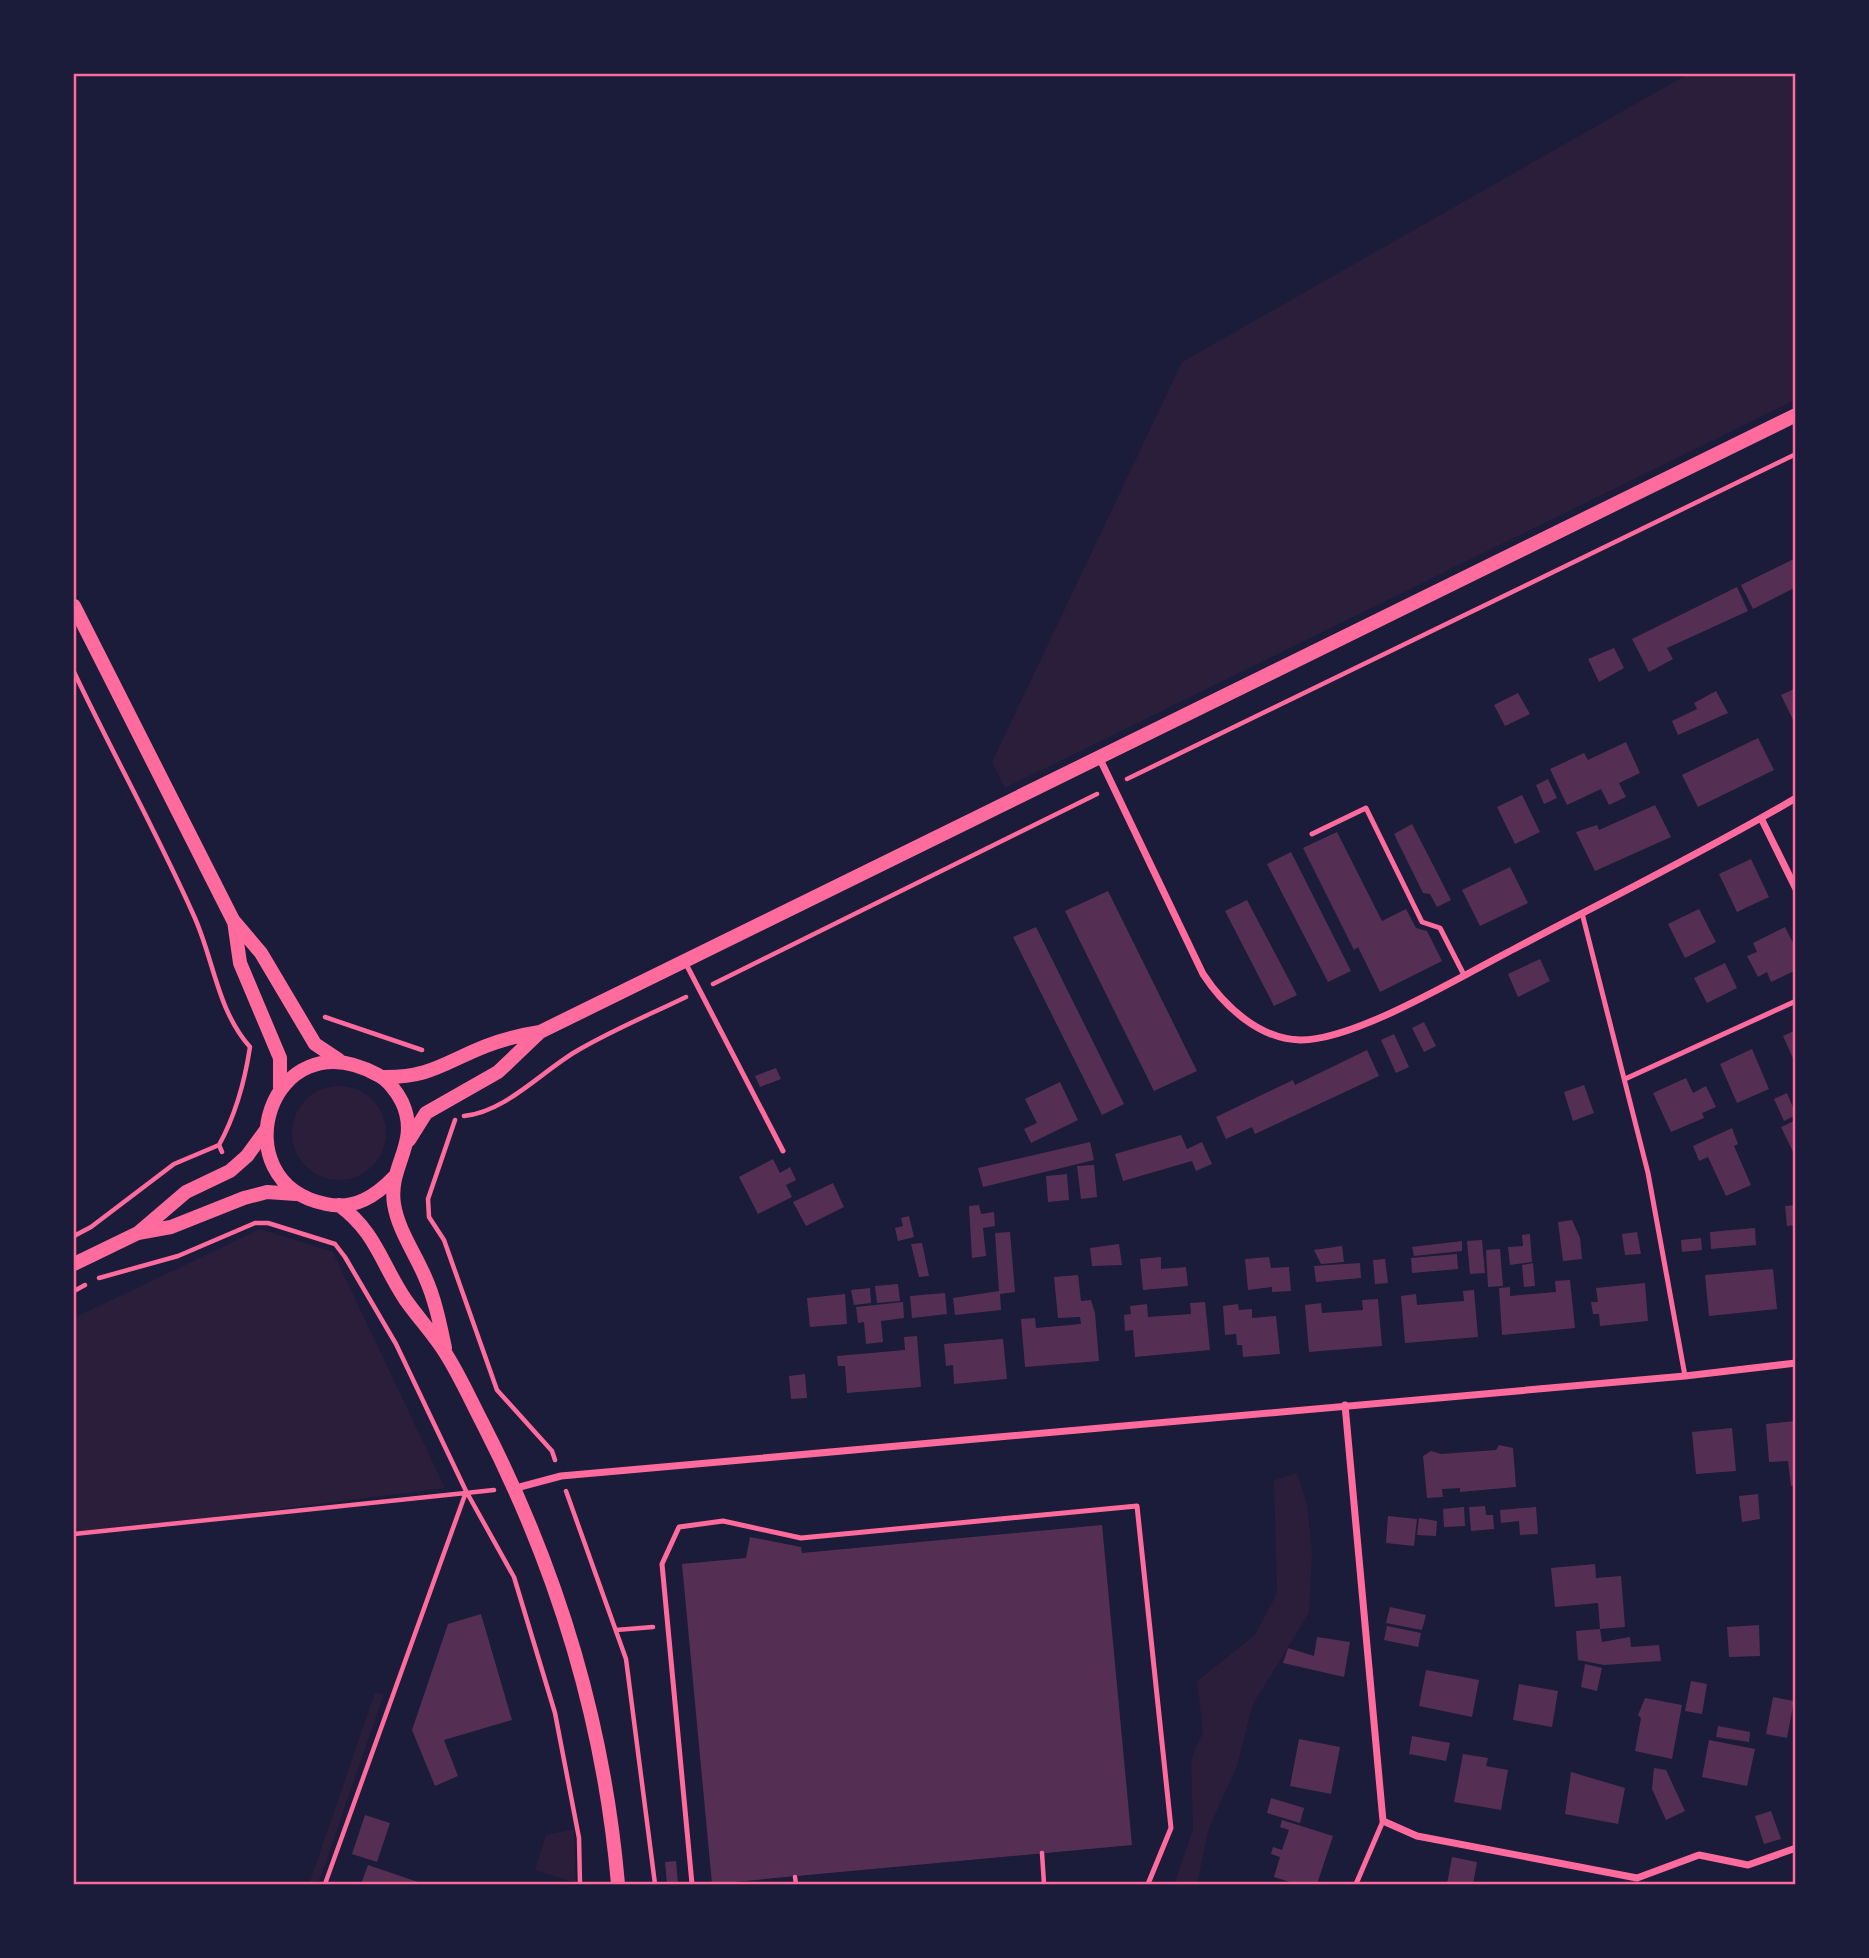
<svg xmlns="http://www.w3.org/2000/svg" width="1869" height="1958" font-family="Commissioner,sans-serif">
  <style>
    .green { fill: #2a1e3b }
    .building { fill: #542f53 }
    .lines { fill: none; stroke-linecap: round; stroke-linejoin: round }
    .path { stroke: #ff6b9d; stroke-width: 4.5 }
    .service { stroke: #ff6b9d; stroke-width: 5 }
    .minor { stroke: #ff6b9d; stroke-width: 7 }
    .secondary { stroke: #ff6b9d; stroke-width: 14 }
    .neatline { fill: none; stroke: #ff6b9d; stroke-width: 2.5 }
  </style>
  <rect width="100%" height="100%" fill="#1b1b3a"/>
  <path class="green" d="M1688,74H1795V400L1005,788L992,762L1182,362Z
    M292 1133a47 47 0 1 1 94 0a47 47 0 1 1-94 0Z
    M260,1229L333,1252L445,1488L74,1535V1318Z
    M1297,1473L1307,1503L1312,1552L1309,1613L1253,1704L1237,1766L1209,1828L1197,1884H1174L1193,1830L1191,1759L1203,1732L1197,1681L1255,1635L1277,1593L1274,1480Z
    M375,1693L384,1694L318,1884H309Z
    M574,1829L576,1883L535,1870L546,1835Z"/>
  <path class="building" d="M1796,558V587L1753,609L1741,585Z
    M1737,587L1748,611L1667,648L1673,659L1649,672L1632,639Z
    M1614,648L1624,668L1599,682L1588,659Z
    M1796,688V726L1781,695Z
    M1716,691L1728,713L1678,735L1672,721L1697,709L1694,703Z
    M1518,693L1530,714L1505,726L1494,705Z
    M1758,738L1774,770L1698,807L1682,775Z
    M1626,742L1640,773L1619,783L1626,797L1609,805L1601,789L1567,805L1550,769L1584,753L1588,760Z
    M1548,779L1557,798L1544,804L1536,785Z
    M1522,795L1540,832L1515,844L1497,807Z
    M1655,805L1671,837L1595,871L1576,832L1597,825L1599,830Z
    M1412,824L1451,900L1437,907L1430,894L1423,893L1394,834Z
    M1337,832L1382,921L1406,909L1416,928L1427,931L1442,961L1380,992L1358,947L1354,950L1303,848Z
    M1291,852L1351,971L1328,982L1267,864Z
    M1751,859L1769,897L1737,912L1719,874Z
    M1510,867L1528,903L1480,926L1462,890Z
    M1108,891L1197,1071L1154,1091L1065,911Z
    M1247,900L1297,995L1274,1006L1225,911Z
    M1699,909L1716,942L1685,958L1668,924Z
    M1036,927L1124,1104L1102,1115L1013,937Z
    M1785,927L1796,949V970L1771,982L1767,972L1758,977L1747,956L1757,952L1753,943Z
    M1540,959L1550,981L1518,997L1508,974Z
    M1725,963L1737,988L1707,1003L1694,978Z
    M1424,1022L1436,1046L1424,1052L1412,1028Z
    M1796,1030V1065L1783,1036Z
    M1394,1034L1409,1067L1396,1073L1381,1040Z
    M1752,1049L1769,1089L1737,1103L1720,1064Z
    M1367,1050L1379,1076L1255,1134L1252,1127L1226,1139L1216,1117L1293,1080L1295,1085Z
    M776,1068L781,1079L760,1087L755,1076Z
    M1686,1078L1693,1093L1706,1086L1716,1107L1702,1113L1704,1118L1671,1132L1653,1093Z
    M1060,1082L1078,1120L1031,1143L1024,1129L1037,1123L1025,1099Z
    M1584,1085L1594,1113L1573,1121L1564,1092Z
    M1787,1093L1796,1115L1784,1121L1774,1099Z
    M1796,1120V1158L1781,1127Z
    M1732,1128L1738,1144L1734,1146L1751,1185L1726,1196L1708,1157L1699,1161L1693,1146Z
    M1181,1135L1187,1149L1202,1142L1212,1164L1196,1171L1192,1161L1123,1181L1115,1154Z
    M1090,1142L1094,1160L983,1187L978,1168Z
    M773,1159L780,1173L790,1167L796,1180L786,1185L792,1197L758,1214L739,1177Z
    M1094,1165L1097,1197L1081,1199L1077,1166Z
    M1067,1174L1069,1200L1048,1202L1046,1176Z
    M833,1183L844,1207L806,1226L793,1202Z
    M979,1205L981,1214L994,1212L995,1226L983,1228L986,1256L972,1258L969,1206Z
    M1796,1205V1225L1787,1226L1785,1206Z
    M909,1216L914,1237L898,1241L895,1228L903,1226L901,1218Z
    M1572,1220L1580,1238L1582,1259L1563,1261L1558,1222Z
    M1755,1228L1756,1245L1711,1249L1710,1232Z
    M1010,1232L1015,1292L1000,1294L1001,1310L955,1315L953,1298L999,1291L995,1233Z
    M1637,1232L1641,1254L1625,1255L1622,1234Z
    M1530,1234L1532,1262L1510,1265L1508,1247L1523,1246L1522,1235Z
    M1701,1238L1702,1250L1682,1252L1681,1240Z
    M1482,1240L1485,1273L1470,1274L1467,1241Z
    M1462,1241V1251L1414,1256L1412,1247Z
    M922,1243L929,1276L919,1277L911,1244Z
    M1119,1244L1122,1265L1092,1266L1090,1248Z
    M1342,1246L1344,1262L1321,1264L1314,1250Z
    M1500,1249L1503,1286L1488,1287L1486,1250Z
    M1457,1254L1458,1269L1412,1273L1411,1258Z
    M1161,1257V1269L1186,1267L1188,1286L1143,1290L1140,1259Z
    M1269,1257L1271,1268L1289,1267L1291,1291L1272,1292V1287L1248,1290L1245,1259Z
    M1385,1259L1388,1283L1375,1284L1373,1260Z
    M1360,1263L1361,1278L1316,1282L1314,1266Z
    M1533,1263L1535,1286L1524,1287L1522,1265Z
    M1773,1269L1777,1309L1709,1316L1705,1275Z
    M1078,1275L1081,1301L1091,1300L1095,1313L1099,1361L1025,1367L1021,1319L1035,1318L1036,1328L1081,1324L1080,1317L1058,1318L1054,1277Z
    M1570,1280L1575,1328L1502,1335L1499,1288L1510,1287V1296L1556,1292L1555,1281Z
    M1645,1283L1648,1321L1600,1326L1599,1314H1593L1591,1302H1598L1596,1288Z
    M898,1284L900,1301L877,1303L875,1286Z
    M870,1288L871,1303L854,1305L851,1290Z
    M1474,1290L1478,1337L1405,1343L1401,1296L1416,1294L1417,1305L1439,1303L1464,1301L1463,1291Z
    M945,1293L947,1314L912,1318L910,1296Z
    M845,1294L847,1324L810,1327L807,1298Z
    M1378,1299L1382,1346L1309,1352L1305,1305L1321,1303L1322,1313L1363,1310L1362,1300Z
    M903,1302L904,1318L881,1321L883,1342L866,1344L864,1322L858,1323L856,1307Z
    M1205,1302L1210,1350L1135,1357L1133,1330L1125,1331L1124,1315L1131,1314L1130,1306L1147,1304L1148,1317L1191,1314L1190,1303Z
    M1238,1304L1239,1310L1252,1309V1318L1276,1316L1280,1354L1243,1357L1242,1345H1237L1236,1334L1225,1335L1223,1306Z
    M917,1336L921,1387L847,1393L845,1366H838L837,1356L905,1350L904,1337Z
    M1003,1339L1007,1379L954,1384L953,1365L946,1366L944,1344Z
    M805,1374L807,1398L791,1399L789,1376Z
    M1796,1421V1485L1791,1486L1788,1461L1769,1462L1766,1424Z
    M1732,1428L1736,1471L1696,1474L1692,1432Z
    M1499,1445L1513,1448L1516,1487L1460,1492V1488L1442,1489L1443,1497L1427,1498L1423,1456L1431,1451L1441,1454L1496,1450Z
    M1758,1494L1760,1519L1742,1522L1739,1496Z
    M1485,1506L1486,1515H1493L1494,1529L1471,1531L1469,1507Z
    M1464,1507L1465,1526L1444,1527L1443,1509Z
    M1536,1507L1538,1534L1520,1535L1519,1521L1501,1523L1500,1510Z
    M1388,1516L1417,1519L1414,1546L1386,1543Z
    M1419,1518L1437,1521L1436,1536L1417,1535Z
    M1102,1525L1132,1845L712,1884L682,1564L746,1558L750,1537L801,1547L802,1553Z
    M1595,1564L1596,1578L1621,1576L1625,1627L1600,1629L1602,1642L1630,1637L1631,1647L1659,1645L1661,1661L1604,1665L1578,1660L1576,1631L1600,1629L1598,1603L1555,1607L1551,1568Z
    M1390,1607L1426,1615L1422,1630L1386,1623Z
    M481,1614L512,1720L444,1740L458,1776L435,1786L412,1730L448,1624Z
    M1759,1625L1760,1656L1729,1657L1727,1627Z
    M1387,1626L1421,1633L1418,1647L1384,1640Z
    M1317,1637L1350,1642L1344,1677L1283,1663L1288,1648L1314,1656Z
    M1585,1664L1602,1668L1597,1691L1581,1687Z
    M1426,1670L1479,1680L1472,1717L1419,1706Z
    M1691,1681L1707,1684L1702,1714L1685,1711Z
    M1519,1684L1558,1691L1552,1727L1513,1720Z
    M1773,1697L1794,1701L1787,1738L1766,1734Z
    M1645,1698L1682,1705L1672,1759L1635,1751L1641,1718L1638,1715Z
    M1718,1726L1750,1732L1749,1742L1716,1737Z
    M1412,1736L1450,1743L1446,1761L1409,1754Z
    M1299,1739L1340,1747L1331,1794L1290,1786Z
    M1709,1740L1755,1749L1747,1786L1702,1777Z
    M1463,1754L1488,1758L1486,1766L1508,1770L1501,1810L1454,1802Z
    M1654,1768L1666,1770L1685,1811L1666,1820L1652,1789Z
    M1571,1772L1625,1788L1618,1824L1565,1814Z
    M1271,1798L1304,1808L1300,1823L1267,1813Z
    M1771,1811L1781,1839L1764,1844L1755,1816Z
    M365,1815L390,1823L377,1862L352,1854Z
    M1282,1820L1333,1836L1317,1884H1296L1274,1877L1280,1857L1271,1854L1273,1847L1282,1850L1289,1830L1280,1827Z
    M1452,1857L1477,1862L1473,1884H1447Z
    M676,1861L678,1884H667L665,1862Z
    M368,1865L424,1884H361Z"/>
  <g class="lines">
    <path class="path" d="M74,672C113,754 157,833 194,916C214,960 217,1010 250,1047C245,1080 235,1116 219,1145L222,1152
      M1127,779L1796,454
      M713,984L1097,794
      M325,1017L422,1050
      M464,1116C505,1112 540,1073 575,1052C610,1031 649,1015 686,997
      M455,1120L428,1199L429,1217L444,1240L497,1390L552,1451L555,1460
      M74,1236L91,1227L174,1164L219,1145
      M99,1278L178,1256L255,1223H268L335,1244L345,1257L396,1344L466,1491L514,1577L555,1713L579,1838L580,1884
      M74,1291L85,1285
      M566,1491L626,1659L655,1884
      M74,1534L494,1490
      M616,1630L653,1627
      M1042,1853L1044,1884
      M795,1877L796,1884
      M325,1884L466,1492"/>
    <path class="service" d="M1312,834L1366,808L1422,922L1440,928L1464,975
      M1582,913L1648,1173L1685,1376
      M685,962L783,1151
      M1625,1079L1796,1001
      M692,1884L662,1564L679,1527L723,1521L801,1538L1137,1506L1171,1828L1148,1884
      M1356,1884L1383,1821"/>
    <path class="minor" d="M1099,757L1203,974C1224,1006 1259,1039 1300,1040C1355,1041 1463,975 1514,949C1608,899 1704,852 1796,798
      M1761,818L1796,889
      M1345,1405L1383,1821L1417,1836L1637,1878L1699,1855L1748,1865L1796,1848
      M516,1488L561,1476L1685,1376L1796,1363"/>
    <path class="secondary" d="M74,606L233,920L261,953L315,1044L339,1060
      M234,921L240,963L280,1058V1088
      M382,1077C430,1078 445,1062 486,1046C503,1039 521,1035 540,1032L1796,415
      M409,1140L426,1113L498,1072L540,1032
      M395,1176C376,1196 355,1210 326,1204C219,1183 269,1015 378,1075C388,1080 397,1092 402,1102C421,1143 388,1165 394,1204C398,1230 415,1253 425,1277C435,1299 440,1324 445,1348
      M339,1205C376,1232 381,1263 405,1299C418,1318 434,1334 446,1354C460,1376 471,1401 483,1424C557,1568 604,1723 618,1884
      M138,1233L186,1192L230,1171L247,1156L266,1130
      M74,1264L138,1233L171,1227L244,1198L267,1192L296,1194"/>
  </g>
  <rect width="1869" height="1958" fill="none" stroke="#1b1b3a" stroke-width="150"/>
  <rect x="75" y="75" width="1719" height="1808" class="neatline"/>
</svg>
